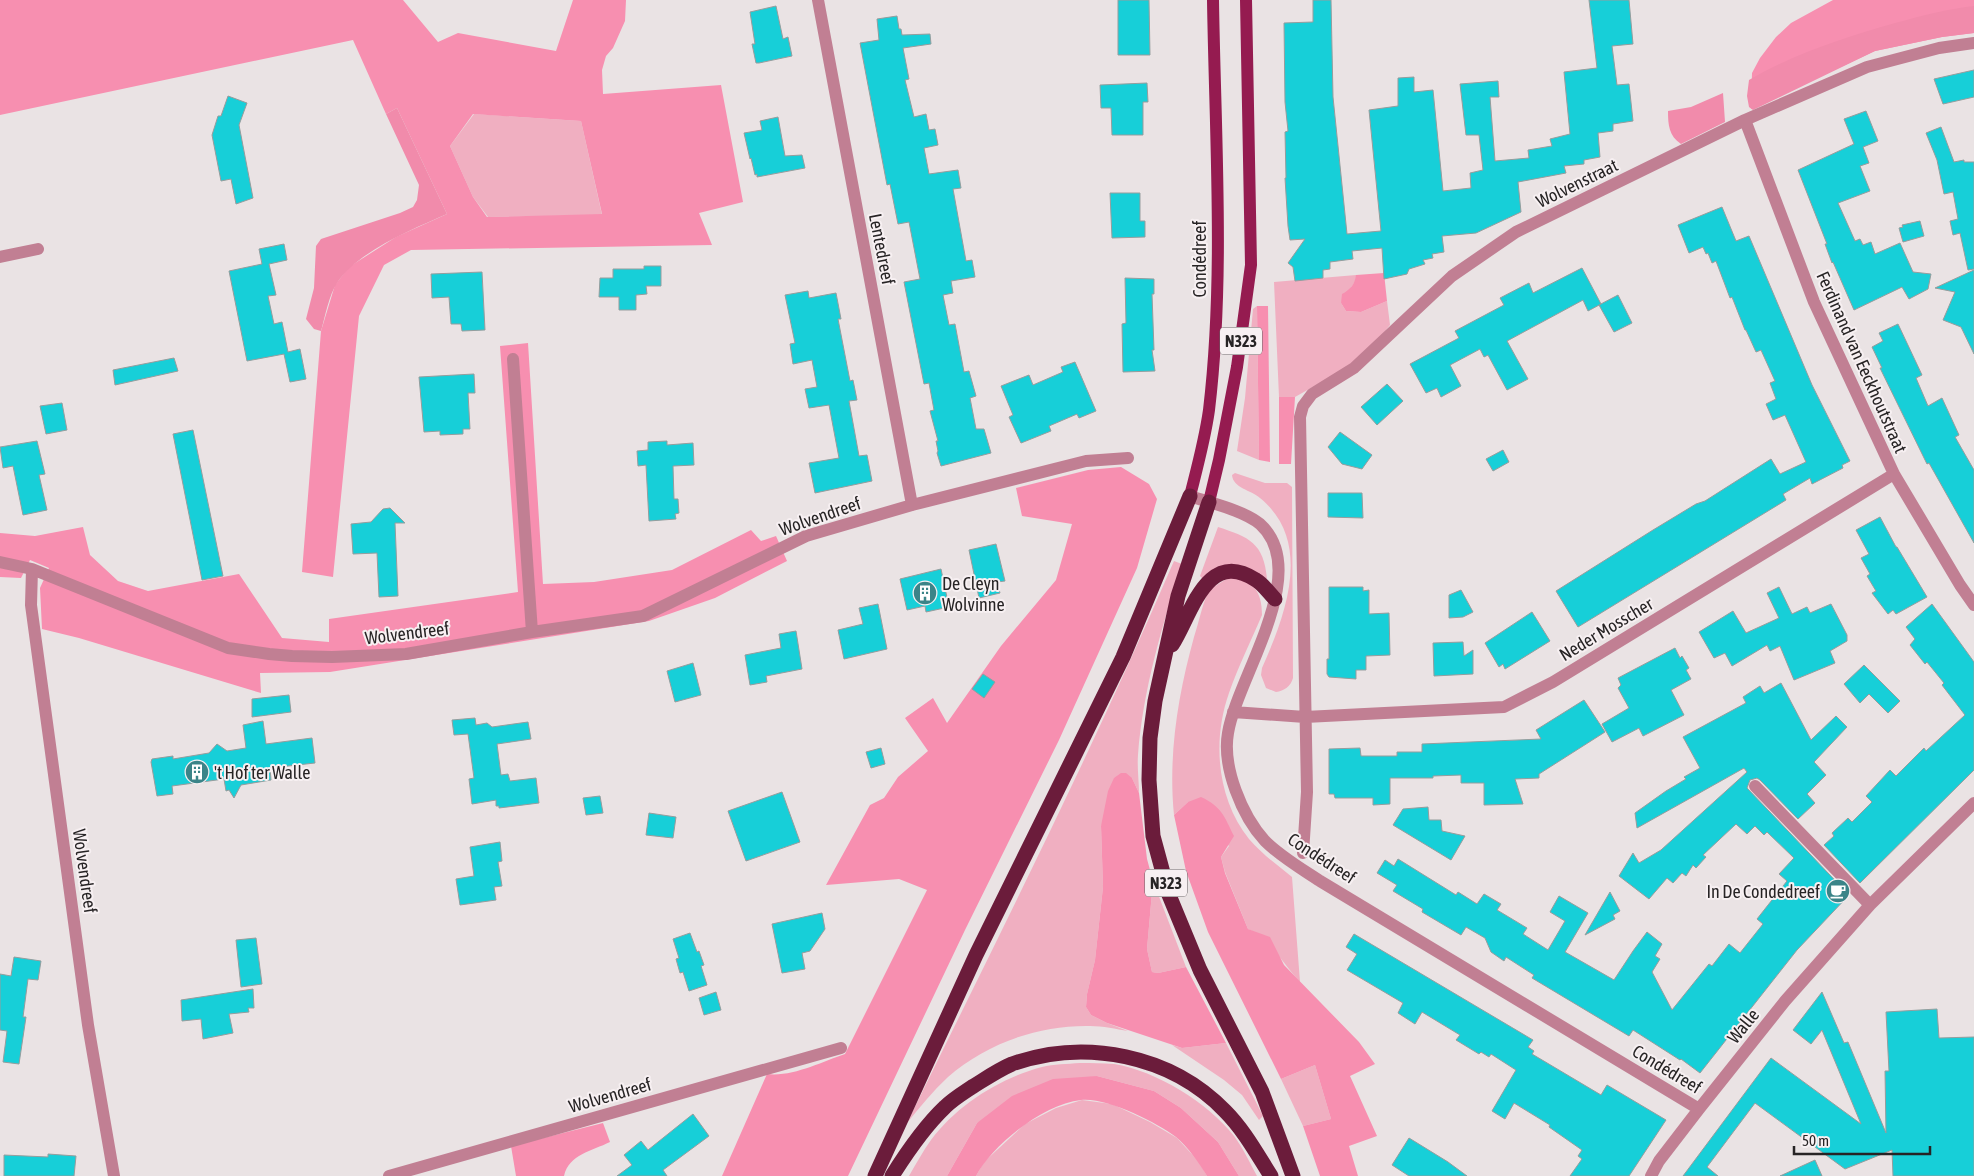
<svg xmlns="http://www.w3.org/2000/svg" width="1974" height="1176" font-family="'Asap Condensed',sans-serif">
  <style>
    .green { fill: #f0afc1 }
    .forest { fill: #f78fb0; fill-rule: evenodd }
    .water { fill: #f18bab }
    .building { fill: #17cfd8; stroke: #959d9d }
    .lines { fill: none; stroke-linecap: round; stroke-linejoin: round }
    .minor { stroke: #c17f93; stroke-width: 12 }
    .major { stroke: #951b50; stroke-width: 12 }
    .highway { stroke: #6b1c3b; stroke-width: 15 }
    .labels { text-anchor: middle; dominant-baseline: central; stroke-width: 4; stroke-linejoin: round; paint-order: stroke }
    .shield { fill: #f7f0f2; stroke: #656162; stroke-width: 1 }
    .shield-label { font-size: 16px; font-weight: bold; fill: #272425 }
    .street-label { font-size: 18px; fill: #272425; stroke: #f7f0f2 }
    .poi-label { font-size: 18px; fill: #272425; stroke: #f7f0f2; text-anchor: start }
  </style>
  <rect width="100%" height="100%" fill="#eae3e4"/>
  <path class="green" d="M474,114L581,121L602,215L488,217L473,197L450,146Z
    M1356,275V280L1341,303L1346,311L1361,312L1387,301L1390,325L1373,346L1350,366L1295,397H1279L1274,282Z
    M1257,306L1259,460L1237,451L1245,398L1253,309Z
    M1235,473L1265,483H1287L1292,487L1293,678C1291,686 1284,691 1276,692L1266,688L1261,675L1262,668C1285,616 1314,542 1260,498C1251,490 1233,488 1232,475Z
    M1218,527C1249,537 1264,543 1267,579L1244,566L1203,579L1200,576Z
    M1174,561L1182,564C1162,626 1143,690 1138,755C1137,767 1139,781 1139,793L1132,778L1101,826L1103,887L1095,960L1087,994L1086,1007L1091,1015L1107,1023L1128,1031C1116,1029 1103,1026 1090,1026C1039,1025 987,1043 948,1077C933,1091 920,1107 907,1123C998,937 1092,752 1174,561Z
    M1228,578C1253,579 1262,591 1262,615C1251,641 1238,667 1229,693C1212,741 1217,799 1249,839C1262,854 1277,865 1292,877L1300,982C1284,965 1270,939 1248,929L1225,872L1221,857L1229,846L1188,802L1174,815C1168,755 1178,695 1194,637C1199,622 1202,605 1209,590Z
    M1153,881L1186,967L1158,973L1152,972L1147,949Z
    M1226,1043L1263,1116L1259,1120L1242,1095L1224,1080L1172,1045L1182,1048Z
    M1080,1063C1091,1063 1103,1063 1114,1064C1157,1071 1208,1103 1234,1136C1243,1148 1250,1163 1257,1176H1239L1218,1142L1181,1108L1154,1091L1097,1076L977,1123L947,1176H909C916,1164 923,1151 931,1140C957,1105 1000,1078 1042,1067C1054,1064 1067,1064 1080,1063Z
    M1315,1065L1331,1119L1303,1126L1281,1079Z
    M1082,1100L1112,1104L1150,1122L1177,1138L1199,1162L1207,1176H976L984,1162L1025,1124L1056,1108Z"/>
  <path class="forest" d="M0,0H403L438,42L458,33L556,51L573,0H626L625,21L613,48L606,56L602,70L603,94L721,85L743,202L699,213L712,245L411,250L384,265L359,316L333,577L302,572L321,331L335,285L349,267L396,237L447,214L397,108L386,114L353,40L0,115ZM473,114L581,121L602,214L487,217L473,197L450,146Z
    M1833,0H1974V33L1942,37L1875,51L1751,109L1752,73L1760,58L1776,37L1791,23Z
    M1384,273L1387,301L1361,312L1346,311L1341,303L1342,294C1350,290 1355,284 1356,275Z
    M1257,306H1268L1270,462L1259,460Z
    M528,343L543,584L594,582L672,570L751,530L761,541L776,536L787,561L715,598L649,621L330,672L260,673L261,693L79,638L42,629L40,588L49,568L30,560L21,578L0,577V533L35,536L83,527L90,555L118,581L148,591L239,574L282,638L329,642V619L518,592L500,346Z
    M1279,397H1295L1291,464H1279Z
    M1121,467L1149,484L1157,499L1137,568L1059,740L965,930L848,1176H722L767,1074C793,1077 821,1062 845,1054L927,890L899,879L826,885L870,805L884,798L898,777L928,751L905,718L933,698L947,723L1001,646L1056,580L1072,524L1022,516L1016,488L1088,470Z
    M1121,773H1126L1132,778L1139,793L1147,859L1153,881L1147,949L1152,972L1158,973L1186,967L1226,1043L1182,1048L1107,1023L1091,1015L1086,1007L1087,994L1095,960L1103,887L1101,826L1108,791L1114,778Z
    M1201,797C1222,807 1224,816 1234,836L1221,857L1225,873L1248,929L1270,937L1284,965L1359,1042L1375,1064L1350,1076L1377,1136L1349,1146L1358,1176H1320L1303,1126L1331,1119L1315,1065L1281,1079L1208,932L1186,871L1174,815L1188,802Z
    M1097,1076L1154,1091L1181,1108L1218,1142L1239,1176H1207C1199,1163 1188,1147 1176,1137C1156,1122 1106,1097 1081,1100C1044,1104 993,1144 976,1176H947L977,1123L1012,1096L1053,1079Z
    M603,1123L610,1142C592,1151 569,1154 564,1176H516L511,1146Z"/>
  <path class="water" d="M1974,6V33L1942,37L1875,51L1753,110L1749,107L1747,96L1749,80C1794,54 1845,37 1895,23C1921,16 1947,9 1974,6Z
    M1723,93L1725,122L1681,144C1669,136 1668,125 1668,111L1691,107Z
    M397,108L447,214C413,229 358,251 337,283C329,295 325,317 321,331L314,329L306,319L314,288L316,246L321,239L400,213L413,207L417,200L419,185L386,114Z"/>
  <path class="building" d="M1118,0H1149L1150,55H1118Z
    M1313,0H1331L1333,97L1347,234L1381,231L1369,110L1398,106V78L1414,77V92L1433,90L1443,191L1471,188L1470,173L1483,170L1479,135H1466L1460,84L1498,81L1499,97H1490L1495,161L1529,158L1528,150L1552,146L1550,139L1570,134L1564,72L1597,68L1589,0H1629L1633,44L1612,46L1617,85L1629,84L1633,121L1613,124V131L1598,133L1600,157L1584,160V164L1564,166L1566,173L1518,182L1521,212L1476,233L1442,236L1444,252L1432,254L1433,258L1423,260L1425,264L1409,269L1407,274L1384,279L1382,248L1352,251L1353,259L1330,262V269L1323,270V278L1295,281L1293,267L1288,263L1305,239L1290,240L1288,226L1285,178H1286L1285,132L1288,131L1285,102L1284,23L1313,22Z
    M776,6L783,39L788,37L792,56L759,63H756L752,44H755L750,12Z
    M897,16L899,29H901L902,35L930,34L931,44L903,48L909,79L905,80L914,117L926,114L929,130L935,129L938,145L924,148L929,174L958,170L961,188L953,189L966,261L972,260L975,277L951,281L953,293L943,295L949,325L955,324L964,372L969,371L976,396L970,398L976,429H984L991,453L941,466L937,453L938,451L936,441H938L930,411L934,410L929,383L924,384L904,282L920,279L909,222L898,224L890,184L887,185L860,43L879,40L877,19Z
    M1974,70V97L1943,104L1934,79Z
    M1147,83L1148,102H1143V135H1112L1111,108H1101L1100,85Z
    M228,96L247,103L239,125L253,198L236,204L231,179L221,181L212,135L218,116H221Z
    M1866,111L1878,141L1863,147L1869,163L1860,166L1870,191L1838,203L1855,241L1860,239L1863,245L1871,242L1875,254L1900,243L1913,272L1931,274L1928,289L1909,299L1902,287L1854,310L1833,262L1832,263L1825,244H1827L1798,170L1854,144L1844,119Z
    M778,117L785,156L802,155L805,168L757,177V174L755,175L751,158L750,159L744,133L762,130L760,121Z
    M1941,127L1954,162L1964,160V162H1974V269L1968,270L1960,233L1953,235L1950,221L1958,219L1953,192L1944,194L1937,160L1926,133Z
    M1110,193H1140V221H1145V237L1112,238Z
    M1722,207L1736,241L1749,236L1812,385L1850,461L1842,465L1843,468L1812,484L1810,478L1783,494L1786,500L1578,627L1556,591L1653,530L1696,504L1705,501L1771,459L1780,474L1806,462L1785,415L1773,420L1766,404L1776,399L1770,383L1775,381L1761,350L1756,352L1746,330H1745L1732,297L1730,298L1716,261L1712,263L1708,253L1706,254L1703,247L1689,253L1678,225Z
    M1920,221L1924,236L1903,242L1899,228L1903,227L1902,225Z
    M284,244L287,260L269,264L276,295L268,296L274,324L282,322L288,352L300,349L306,379L290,382L284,354L247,361L229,271L262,264L259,249Z
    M644,266H661V286H646L647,294L636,295V310H619V297H599L600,278H613V269H644Z
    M1582,268L1601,304L1588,311L1583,300L1507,341L1528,379L1507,390L1488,355L1484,357L1480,349L1450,365L1461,386L1441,397L1437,388L1426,393L1410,364L1459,338L1455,331L1504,305L1500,298L1529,283L1533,293Z
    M1974,270V354L1961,327L1943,320L1955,292L1935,288Z
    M482,272L485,330L462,331L461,324H451L449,297L432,298L431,274Z
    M1125,278L1154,279V294H1152L1154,350H1152L1155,371L1123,372L1122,324L1126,323Z
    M808,291L809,298L836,293L841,319H838L850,381L853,380L857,400L849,401L859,456L867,455L872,481L815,493L809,463L839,458L829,405L809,408L805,389L817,387L812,360L793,364L790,344L795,343L785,295Z
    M1618,295L1632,323L1614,332L1599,305Z
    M1898,324L1922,375L1916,378L1928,406L1942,398L1959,435L1955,437L1974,470V543L1929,463L1927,464L1880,368H1882L1872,347L1883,341L1879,333Z
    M174,358L178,371L115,385L113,370Z
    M1075,362L1096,411L1079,418L1077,414L1049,426L1051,431L1021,443L1009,417L1013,415L1001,386L1029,375L1033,385L1063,372L1061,367Z
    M474,374L475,393H468L470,429H463V434L440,435V431L424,432L419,377Z
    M1387,384L1403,401L1377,425L1361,407Z
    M62,403L67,430L46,434L40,406Z
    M193,430L223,576L202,580L173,434Z
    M1340,432L1372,455L1362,469L1342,464L1328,447Z
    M37,441L45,474L39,475L47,510L23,515L13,466L3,468L0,447Z
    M667,441V445L693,443L694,465L673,466L674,499H678L679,513L675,514L676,519L649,521L646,465L638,466L637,451L648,450V442Z
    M1503,450L1509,462L1493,471L1486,459Z
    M1328,493H1362L1363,518L1328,517Z
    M390,508L405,523H395L398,596L379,597L377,553L353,554L351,524L371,522L383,509Z
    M1880,517L1896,547H1897L1927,597L1896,614L1893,610L1888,614L1872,593L1876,591L1867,576L1870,574L1861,558L1869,554L1856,530Z
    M996,544L1005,581L997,582L1000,593L979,598L969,550Z
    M941,569L949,607L926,612L925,606L907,610L900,579Z
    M1329,587H1363V591L1369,590V614L1389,613L1390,655L1366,656V670H1356V679L1329,677L1327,674V659H1329Z
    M1779,587L1792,614L1807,607L1810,613L1831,604L1847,635V641L1830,651L1835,663L1794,680L1780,646L1770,651L1767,645L1732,666L1725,653L1714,658L1699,632L1733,611L1746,633L1779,618L1767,593Z
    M1461,590L1473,612L1463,617L1449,618V595Z
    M878,604L887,649L844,659L838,630L863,624L859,608Z
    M1932,604L1974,662V770L1860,883L1824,845L1834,836L1832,833L1848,818L1852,822L1872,802L1866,796L1890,770L1896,776L1924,748L1926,751L1965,715L1942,685L1944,683L1927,662L1925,664L1910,645L1915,639L1906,627Z
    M1532,612L1550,641L1505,669L1503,664L1499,667L1485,643Z
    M796,631L802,669L766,676L767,682L750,685L745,655L781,648L779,634Z
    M1463,642L1464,656L1473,650V674L1434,676L1433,643Z
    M1675,648L1680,658L1682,656L1689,668L1686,670L1691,679L1671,690L1684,715L1643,736L1639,728L1612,742L1602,724L1629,708L1618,688L1621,685L1618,678Z
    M693,663L701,695L675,702L667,671Z
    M1864,665L1900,701L1888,713L1869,694L1860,703L1844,684Z
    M983,674L995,682L984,698L972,689Z
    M1781,683L1811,740L1836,716L1847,727L1814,762L1826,775L1807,794L1815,803L1798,819L1760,780L1757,778L1750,780L1747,788L1849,895L1797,950L1700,1073L1681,1059L1680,1060L1633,1030L1629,1036L1532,978L1534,975L1506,957L1504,961L1491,952L1485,938L1466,927L1461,935L1422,912L1423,909L1393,891L1397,885L1377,873L1385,860L1394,866L1398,859L1456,895L1458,892L1477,904L1484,894L1501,904L1497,910L1527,928L1523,934L1548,950L1565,921L1550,912L1559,896L1588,913L1565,952L1614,980L1633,951L1647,932L1662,944L1655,956L1660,959L1652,972L1672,1010L1709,964L1712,966L1729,944L1740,953L1763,924L1757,919L1787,881L1779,874L1794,858L1767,832L1764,835L1755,826L1747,834L1736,824L1703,855L1706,857L1696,868L1693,865L1686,876L1682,873L1673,883L1667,878L1649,899L1619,876L1633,853L1639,863L1661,850L1747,772L1744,768L1637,828L1635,813L1666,791L1686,779L1684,777L1700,768L1683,737L1746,703L1743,697L1760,686L1764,693Z
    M289,695L291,712L252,717V699Z
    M1584,700L1605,732L1539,774V778L1515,779L1523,804L1484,805V783H1461V775L1433,776V778H1390V804L1373,805V798H1335L1334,794H1329V749L1360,748L1361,756H1397V752H1422V744L1541,739L1536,730Z
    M475,718L476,725L487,723L492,727L528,722L531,739L497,744L501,775L508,774L510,781L536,778L539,803L499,808V806H496V800L472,804L469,779L474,778L468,734L454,735L452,720Z
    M263,721L266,744L312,738L315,763L270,768L271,780L241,785L234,798L229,790L226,791L224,779L172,786L173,794L157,796L151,762L152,759L173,756V759L209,753L217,744L227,751L246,748L243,725Z
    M881,748L885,764L871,768L866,752Z
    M782,792L800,842L746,861L728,811Z
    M600,796L603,813L586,815L583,798Z
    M1428,807L1429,820H1441L1442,831L1465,836L1451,860L1393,825L1403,809Z
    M649,813L676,817L673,838L646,835Z
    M500,842L502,861L498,862L502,886L494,887L496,900L460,905L456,879L474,876L470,847Z
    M1610,892L1620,911L1613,915L1615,919L1585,935Z
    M822,913L825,929L810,951L802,953L805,969L782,973L772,924Z
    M690,933L697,952L699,951L704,965L701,966L707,985L689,991L683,972L680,973L676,959L679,958L673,939Z
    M1354,934L1533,1040L1528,1047L1534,1051L1532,1054L1569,1076L1601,1095L1607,1085L1666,1120L1629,1176H1570L1582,1159L1578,1156L1582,1150L1549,1127L1550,1125L1514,1103L1505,1119L1492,1111L1516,1070L1491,1054L1489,1057L1481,1052L1479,1054L1456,1040L1460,1035L1422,1012L1415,1024L1398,1013L1403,1003L1347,970L1357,954L1346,947Z
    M256,938L262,984L241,987L236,940Z
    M14,957L41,961L38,980L28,979L23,1017H26L19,1064L3,1062L7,1031L0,1030V974L11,976Z
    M253,989L254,1008H248L249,1012L229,1014L233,1033L203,1039L201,1019L182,1021L181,1000Z
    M716,992L721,1010L704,1015L699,998Z
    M1822,992L1844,1043L1848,1042L1886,1133L1885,1071H1889L1886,1012L1937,1009L1939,1038L1974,1037V1176H1893L1892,1150L1845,1169L1755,1103L1707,1167L1718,1176H1683L1771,1058L1861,1124L1822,1030L1811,1044L1793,1030Z
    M693,1114L709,1136L663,1170L667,1176H617L632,1165L624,1155L641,1141L648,1150Z
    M1409,1138L1448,1162L1467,1176H1409L1392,1165Z
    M48,1154L76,1156L74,1176H4V1155L48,1157Z
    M1815,1160L1822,1176H1780Z"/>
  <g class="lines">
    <path class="minor" d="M818,0L912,505
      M1745,120L1814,302L1894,474L1960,585L1974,605
      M0,257L38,249
      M513,359L532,632
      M1190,496C1210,503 1243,510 1260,524C1313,572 1237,677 1228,733C1222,767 1242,816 1265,841C1281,857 1302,869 1320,881L1699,1109
      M0,562L32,569L228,648L269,654L292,656L332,657L406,654L532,632L643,616L806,536L912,505L1086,461L1128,458
      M32,569L31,605L88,1025L114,1176
      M1233,712L1305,717L1504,707L1553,682L1894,474
      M1755,786L1870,905
      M1303,853L1307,792L1300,417L1303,406L1312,394L1354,368L1452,276L1516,232L1745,120L1867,67L1939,48L1974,43
      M389,1176L841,1048
      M1651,1176L1659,1161L1699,1109L1785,1001L1870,905L1974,803"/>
    <path class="major" d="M1190,496C1197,468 1205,439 1209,410C1225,275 1215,136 1213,0
      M1209,502L1219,460L1237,367L1251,265L1246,0"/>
    <path class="highway" d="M1209,502L1178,596L1155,701L1150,738L1149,780L1153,836L1169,895L1200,970L1262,1092L1293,1176
      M1172,645C1191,616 1206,547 1256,580C1263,584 1269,593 1275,599
      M875,1176L976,955L1123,657L1190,496
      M892,1176C907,1152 924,1127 945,1107C953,1099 963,1093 972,1087C985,1079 998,1070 1012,1064C1085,1038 1171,1055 1225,1111C1244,1130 1257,1154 1271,1176"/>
  </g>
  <defs>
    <g id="building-disc" transform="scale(1.25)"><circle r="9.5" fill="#3b8488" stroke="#f7f0f2"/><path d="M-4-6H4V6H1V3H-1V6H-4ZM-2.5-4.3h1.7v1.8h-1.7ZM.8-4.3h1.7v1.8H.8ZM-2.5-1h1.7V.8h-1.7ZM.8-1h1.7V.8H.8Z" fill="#fff"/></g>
    <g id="cafe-disc" transform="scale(1.25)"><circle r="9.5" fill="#3b8488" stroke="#f7f0f2"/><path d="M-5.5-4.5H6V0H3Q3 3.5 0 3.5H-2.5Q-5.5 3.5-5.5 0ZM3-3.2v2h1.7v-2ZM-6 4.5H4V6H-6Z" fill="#fff"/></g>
  </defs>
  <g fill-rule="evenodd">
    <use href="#building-disc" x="925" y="593"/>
    <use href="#building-disc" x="197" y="772"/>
    <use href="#cafe-disc" x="1838" y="891"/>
  </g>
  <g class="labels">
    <g class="shield">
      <rect x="1220" y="327.5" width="42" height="27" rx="4"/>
      <rect x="1145" y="869.5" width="42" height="27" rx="4"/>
    </g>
    <g class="shield-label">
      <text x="1241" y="341">N323</text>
      <text x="1166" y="883">N323</text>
    </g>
    <g class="street-label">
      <text transform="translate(1577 183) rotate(-26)">Wolvenstraat</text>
      <text transform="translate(882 249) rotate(79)">Lentedreef</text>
      <text transform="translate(1199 259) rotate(-90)">Condédreef</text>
      <text transform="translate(1862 362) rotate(66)">Ferdinand van Eeckhoutstraat</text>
      <text transform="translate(820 516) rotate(-19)">Wolvendreef</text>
      <text transform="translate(1606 629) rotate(-31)">Neder Mosscher</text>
      <text transform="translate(407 633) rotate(-7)">Wolvendreef</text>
      <text transform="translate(1322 858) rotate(33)">Condédreef</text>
      <text transform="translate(85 871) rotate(82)">Wolvendreef</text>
      <text transform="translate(1743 1026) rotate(-51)">Walle</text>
      <text transform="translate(1667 1069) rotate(31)">Condédreef</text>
      <text transform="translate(610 1095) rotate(-16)">Wolvendreef</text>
    </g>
    <g class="poi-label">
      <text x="942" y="583">De Cleyn<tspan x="942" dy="21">Wolvinne</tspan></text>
      <text x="214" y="772">'t Hof ter Walle</text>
      <text x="1820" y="891" text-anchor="end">In De Condedreef</text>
    </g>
  </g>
  <path d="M1794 1146v8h136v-8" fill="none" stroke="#272425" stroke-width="2.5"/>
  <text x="1802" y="1146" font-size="15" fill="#272425" stroke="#f7f0f2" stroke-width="4" paint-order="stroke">50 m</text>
</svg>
